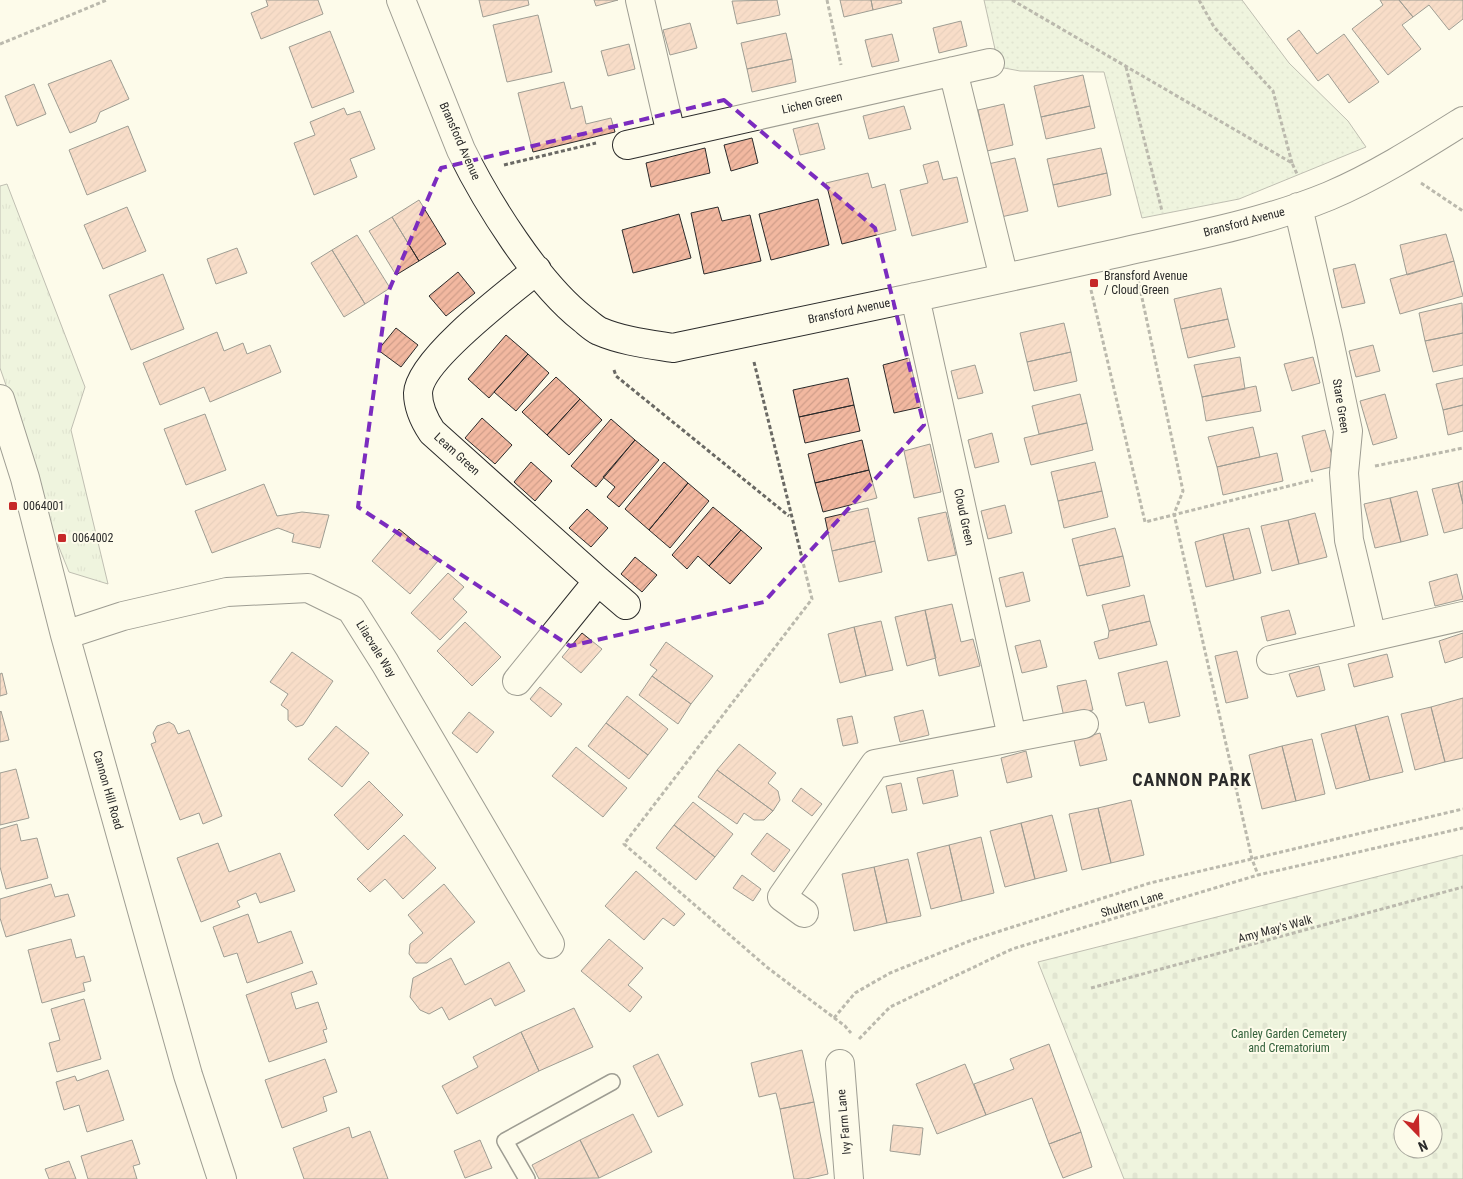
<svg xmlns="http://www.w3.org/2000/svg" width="1463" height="1179" font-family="'Roboto Condensed',sans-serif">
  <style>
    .grass { fill: url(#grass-tufts); stroke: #74746e }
    .cemetery { fill: url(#cemetery-stones); stroke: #74746e; fill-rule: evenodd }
    .park { fill: url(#park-dots); stroke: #74746e }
    .building { fill: url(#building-hatch); stroke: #2b2b2b }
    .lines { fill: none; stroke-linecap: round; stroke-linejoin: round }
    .service-casing { stroke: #2b2b2b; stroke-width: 18 }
    .minor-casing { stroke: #2b2b2b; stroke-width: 30 }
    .path { stroke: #6a6964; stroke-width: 3; stroke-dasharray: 4 2.5; stroke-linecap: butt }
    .service { stroke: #fdfbea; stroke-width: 15 }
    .minor { stroke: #fdfbea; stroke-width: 28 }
    .marked { fill: none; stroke: #7b2cbf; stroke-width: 4; stroke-dasharray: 10 6; stroke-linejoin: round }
    .poi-dot { fill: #c62828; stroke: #fdfbea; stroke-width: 2 }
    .labels { text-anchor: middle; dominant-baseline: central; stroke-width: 4; stroke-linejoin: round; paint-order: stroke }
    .street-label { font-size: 12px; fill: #2b2b2b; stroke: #fdfbea }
    .poi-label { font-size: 12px; fill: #2b2b2b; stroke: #fdfbea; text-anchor: start }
    .park-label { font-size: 12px; fill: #34623c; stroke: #fdfbea }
    .district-label { font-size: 18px; font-weight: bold; letter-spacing: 1px; fill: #2b2b2b; stroke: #fdfbea }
  </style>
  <defs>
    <pattern id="grass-tufts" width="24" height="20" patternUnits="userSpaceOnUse" patternTransform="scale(1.25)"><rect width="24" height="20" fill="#deebd1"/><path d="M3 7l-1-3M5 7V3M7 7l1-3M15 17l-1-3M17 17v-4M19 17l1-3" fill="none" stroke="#bfcab4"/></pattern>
    <pattern id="cemetery-stones" width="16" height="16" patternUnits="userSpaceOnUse" patternTransform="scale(1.25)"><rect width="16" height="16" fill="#deebd1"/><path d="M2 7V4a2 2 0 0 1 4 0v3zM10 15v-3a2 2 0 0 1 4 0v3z" fill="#bfcab4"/></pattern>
    <pattern id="park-dots" width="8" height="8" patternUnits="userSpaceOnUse" patternTransform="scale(1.25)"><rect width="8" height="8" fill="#deebd1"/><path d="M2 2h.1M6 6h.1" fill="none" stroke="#bfcab4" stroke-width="1.8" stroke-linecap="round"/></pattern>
    <pattern id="building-hatch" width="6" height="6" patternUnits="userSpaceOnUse" patternTransform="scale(1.25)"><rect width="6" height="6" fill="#f2b8a0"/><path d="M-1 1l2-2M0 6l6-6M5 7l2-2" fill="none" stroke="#d09e8a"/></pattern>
  </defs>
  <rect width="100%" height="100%" fill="#fdfbea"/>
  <path class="grass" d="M7,184L85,387L71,430L108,584L69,572L52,530L29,451L0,368V186Z"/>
  <path class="cemetery" d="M1463,855V1179H1124L1038,962ZM1403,1119H1433V1149H1403Z"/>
  <path class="park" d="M984,0H1242L1289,63L1348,121L1366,147L1239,199L1142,218L1104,72L1020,71L999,67Z"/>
  <path class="building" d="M266,0H318L323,14L261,39L251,13L268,6Z
    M479,0H528L529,5L483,17Z
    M594,0H618L596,6Z
    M777,0L780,15L737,24L732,1Z
    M840,0H871L873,10L844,17Z
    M871,0H901L902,3L873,10Z
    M1380,0H1399L1413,17L1402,25L1421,49L1388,75L1352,29L1383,5Z
    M1399,0H1463V19L1449,30L1429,5L1413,17Z
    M538,15L552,72L507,82L493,25Z
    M961,21L967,46L939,53L933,28Z
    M690,23L697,48L670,55L663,30Z
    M1299,30L1317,54L1344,34L1379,82L1349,103L1328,74L1318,81L1287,39Z
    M330,31L354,92L312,108L289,47Z
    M786,33L792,59L747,69L741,43Z
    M892,34L899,61L872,67L865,40Z
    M629,44L635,69L608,76L601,51Z
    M792,59L796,82L752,92L747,69Z
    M111,60L129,99L100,112L96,122L70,133L48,84Z
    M1083,75L1090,106L1041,117L1034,86Z
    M564,82L571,109L582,106L586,124L611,118L615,132L533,152L518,93Z
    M34,84L46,114L17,126L5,96Z
    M1004,104L1013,145L987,151L978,110Z
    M904,106L911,129L869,139L863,116Z
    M1090,106L1095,128L1046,139L1041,117Z
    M344,108L347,115L360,111L375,149L350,159L357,177L314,195L294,143L315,135L310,122Z
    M818,123L825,149L800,155L793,129Z
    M128,126L146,171L87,195L69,150Z
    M752,138L758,163L731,171L724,145Z
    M705,148L710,173L651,187L646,163Z
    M1101,148L1107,173L1053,185L1047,159Z
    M1015,158L1028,211L1001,217L988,164Z
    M938,161L943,180L957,177L968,222L912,236L900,190L928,183L923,165Z
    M868,173L872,188L885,184L896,230L842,244L826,183Z
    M1107,173L1111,195L1058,207L1053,185Z
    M818,199L829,245L771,260L759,214Z
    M419,200L446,244L419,261L392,217Z
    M127,207L146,251L103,269L84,225Z
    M718,207L722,221L750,215L761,261L704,274L691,213Z
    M679,214L691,258L633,273L622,230Z
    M392,217L419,261L396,275L369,231Z
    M1446,234L1454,261L1407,275L1400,245Z
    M357,235L390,288L365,304L332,250Z
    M237,248L247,273L216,284L207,259Z
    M332,250L365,304L344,317L311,263Z
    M1454,261L1463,296L1400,314L1390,279Z
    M1355,264L1365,303L1342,308L1333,269Z
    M458,272L475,293L446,316L429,296Z
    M163,274L184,329L131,350L109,295Z
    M1221,288L1228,319L1181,329L1174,299Z
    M1462,303L1463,333L1425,341L1419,313Z
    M1228,319L1235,347L1188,358L1181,329Z
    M1064,323L1071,352L1027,362L1020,333Z
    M396,328L418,345L401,367L378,350Z
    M217,332L224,351L243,343L247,354L270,345L281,372L210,402L204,387L160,405L143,363Z
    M1463,333V365L1433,372L1425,341Z
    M506,335L528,354L489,398L468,379Z
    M1373,345L1380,371L1356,377L1349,351Z
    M1071,352L1077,381L1034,391L1027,362Z
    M528,354L549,373L516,411L494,392Z
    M1240,357L1245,389L1202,397L1194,365Z
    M1313,357L1320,383L1292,391L1284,364Z
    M909,358L921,407L894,413L883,365Z
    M975,365L983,393L958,399L951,371Z
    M556,377L580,399L547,435L522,412Z
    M848,378L854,405L799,417L793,390Z
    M1463,378V405L1443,410L1436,384Z
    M1256,386L1261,411L1206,421L1202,397Z
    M1080,394L1087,423L1039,434L1032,406Z
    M1385,394L1397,438L1373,445L1360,401Z
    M580,399L602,420L569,455L547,435Z
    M854,405L860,431L805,443L799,417Z
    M1463,405V431L1448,435L1443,410Z
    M205,414L226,470L186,485L164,429Z
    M482,418L512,445L495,464L465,438Z
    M611,419L635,440L596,487L571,466Z
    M1087,423L1093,450L1031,465L1024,438Z
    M1253,427L1260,457L1217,467L1208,437Z
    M1325,430L1335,466L1311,472L1302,436Z
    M992,433L999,462L975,468L968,440Z
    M635,440L659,460L619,507L607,497L615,487L603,477Z
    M862,440L869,470L815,483L808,454Z
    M930,444L941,492L914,498L904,451Z
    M1277,453L1283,481L1223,495L1217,467Z
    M531,462L552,481L535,501L514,482Z
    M664,462L688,483L649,530L625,509Z
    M1095,462L1102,491L1058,501L1051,472Z
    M869,470L877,498L823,512L815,483Z
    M1463,481V504L1458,483Z
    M688,483L709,501L670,548L649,530Z
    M1458,483L1463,504V528L1444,533L1432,489Z
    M264,484L277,516L302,512L329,515L320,548L292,542L294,534L278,528L212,553L195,511Z
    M1102,491L1108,517L1064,528L1058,501Z
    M1417,491L1428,535L1401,542L1390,498Z
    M1390,498L1401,542L1375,548L1364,504Z
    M1005,505L1012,533L988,539L981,511Z
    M713,507L741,530L709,566L698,556L687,569L672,555Z
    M868,508L875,541L832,551L825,518Z
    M587,509L608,528L591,547L569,528Z
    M946,512L956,555L928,561L918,518Z
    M1315,513L1327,557L1299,564L1288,520Z
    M1288,520L1299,564L1272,571L1261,526Z
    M1115,528L1123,556L1079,566L1072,539Z
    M1249,528L1261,573L1234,580L1223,534Z
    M399,529L438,561L410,594L372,561Z
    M741,530L762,548L730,584L709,566Z
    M1223,534L1234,580L1206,587L1195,542Z
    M875,541L882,572L839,582L832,551Z
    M1123,556L1130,586L1087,596L1079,566Z
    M635,557L657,575L642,592L621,574Z
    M1023,572L1030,601L1006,607L999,578Z
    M448,573L464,587L453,599L467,612L440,640L411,613Z
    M1457,574L1463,599L1435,606L1429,582Z
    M1144,595L1150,621L1109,631L1102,605Z
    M952,604L961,642L973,639L980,666L939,676L925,610Z
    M925,610L936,658L907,666L895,617Z
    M1289,610L1296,634L1267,641L1261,617Z
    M881,621L893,670L866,676L854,627Z
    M1150,621L1157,645L1099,659L1094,642L1108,638L1109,631Z
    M465,622L501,657L472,686L437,651Z
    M854,627L866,676L840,683L828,634Z
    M582,633L602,649L581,673L562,657Z
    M1463,633V657L1445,663L1439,641Z
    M1040,640L1047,667L1022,673L1015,646Z
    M666,642L713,676L691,704L652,676L657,670L650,665Z
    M1237,651L1248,698L1226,703L1215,656Z
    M292,652L333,681L303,725L296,727L288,720V710L281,705L288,694L270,682Z
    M1387,654L1393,677L1354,687L1348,664Z
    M1167,661L1180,716L1149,723L1144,702L1126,706L1118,673Z
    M1319,666L1325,690L1297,697L1289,674Z
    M2,673L7,694L0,696V674Z
    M652,676L691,704L678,724L639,695Z
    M1086,680L1093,710L1064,717L1057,686Z
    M540,687L562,704L551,717L530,699Z
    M627,696L668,729L648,755L606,723Z
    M1463,698V758L1445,762L1431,707Z
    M1431,707L1445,762L1415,770L1401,714Z
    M923,710L929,735L900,742L894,717Z
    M1,711L9,740L0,742V712Z
    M469,712L494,732L477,753L452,733Z
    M852,716L858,743L843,746L837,719Z
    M1388,716L1403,772L1370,780L1355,725Z
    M169,722L174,725L178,734L189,730L222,816L203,824L199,813L180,820L151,744L156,742L153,733L157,726Z
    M606,723L648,755L629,779L588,746Z
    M1355,725L1370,780L1336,789L1321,734Z
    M336,726L369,753L342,787L308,759Z
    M1100,733L1107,760L1080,766L1074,740Z
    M1312,739L1325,794L1296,801L1282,746Z
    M739,744L776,773L768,783L778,791L780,800L773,811L717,770Z
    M1282,746L1296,801L1262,809L1249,755Z
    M576,747L627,788L603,817L552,776Z
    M1026,751L1032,777L1007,783L1001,758Z
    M16,769L29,818L0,825V773Z
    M717,770L773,811L764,820H754L744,813L737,824L698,797Z
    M953,770L958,796L923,804L917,778Z
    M369,781L403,815L368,850L334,815Z
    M901,783L907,810L892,813L886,786Z
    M801,788L822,804L812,816L792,801Z
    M1131,800L1144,855L1111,863L1098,808Z
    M693,802L733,834L715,857L674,825Z
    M1098,808L1111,863L1082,870L1069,814Z
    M1052,815L1067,871L1035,879L1021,823Z
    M1021,823L1035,879L1005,887L990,831Z
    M17,824L21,841L37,838L48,878L6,889L0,867V829Z
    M674,825L715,857L696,880L656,848Z
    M767,833L790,850L774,872L751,854Z
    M404,835L436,868L403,899L385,879L370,892L357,879Z
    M981,837L994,893L962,901L949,845Z
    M218,843L229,872L280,853L295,891L260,903L256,893L237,901L240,907L201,922L177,858Z
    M949,845L962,901L931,909L917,853Z
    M908,859L921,916L887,923L874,867Z
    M874,867L887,923L854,931L842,874Z
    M636,871L685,914L674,926L663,918L644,940L605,906Z
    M742,875L761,889L753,901L733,888Z
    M51,884L55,897L68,894L75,916L6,937L0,918V899Z
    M444,884L475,922L427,963H416L409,954L410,944L423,933L408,915Z
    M248,914L258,943L291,931L303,963L247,983L237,953L224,957L213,927Z
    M71,939L76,958L84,956L91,981L83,983L85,991L42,1003L28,950Z
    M609,939L643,968L628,985L642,997L630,1012L581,971Z
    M451,958L465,985L509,962L525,991L495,1006L491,998L449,1020L442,1007L429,1014L420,1010L410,997L413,978Z
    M312,971L317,984L291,993L296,1009L318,1002L327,1029L323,1030L327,1042L269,1062L246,995Z
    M84,999L101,1059L57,1072L49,1043L60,1040L51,1009Z
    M574,1008L593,1047L539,1071L521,1032Z
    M521,1032L539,1071L457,1114L442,1086L478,1067L473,1057Z
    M1049,1044L1081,1132L1049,1144L1032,1098L986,1115L974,1084L1014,1069L1010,1059Z
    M802,1050L814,1102L780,1109L776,1093L759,1097L751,1063Z
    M658,1054L683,1105L658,1117L633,1066Z
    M325,1059L337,1092L323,1097L327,1111L282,1128L265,1080Z
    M965,1064L986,1115L937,1134L916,1084Z
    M108,1070L124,1120L87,1132L79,1105L64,1110L56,1082L75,1076L77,1081Z
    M814,1102L828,1174L806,1179H794L780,1109Z
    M633,1114L652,1152L599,1178L580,1140Z
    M893,1125L923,1128L920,1155L890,1151Z
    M349,1127L352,1138L370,1131L388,1179H304L293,1148Z
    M1081,1132L1092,1167L1063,1178L1049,1144Z
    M132,1140L140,1164L133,1166L137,1179H88L81,1156Z
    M480,1140L492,1168L465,1178L454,1151Z
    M580,1140L599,1178L539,1179L532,1165Z
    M69,1161L76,1179H49L45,1169Z"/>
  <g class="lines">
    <g class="service-casing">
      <path id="service" d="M527,1179L505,1141L612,1082"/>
    </g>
    <g class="minor-casing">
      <path id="minor" d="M401,0L461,150C487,203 537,283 583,319C588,323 593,328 599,331C622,341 648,344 673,348C816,318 958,289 1100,257C1176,239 1256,226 1329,196C1376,176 1420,148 1463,121
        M640,0L671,134
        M953,71L1004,278
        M627,145L990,63
        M1298,207L1328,336L1348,431L1344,473L1349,540L1372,637
        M537,270C511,291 419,360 418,393C418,408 424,420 432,432L598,581L626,605
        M915,297L1012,737
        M0,399L25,478L65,635L188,1075L222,1179
        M65,635L123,616L227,592L308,588L351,609L385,663L550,944
        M1271,660L1463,616
        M517,681L598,581
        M804,913L782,897L875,764L1084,724
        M840,1064L849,1179"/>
    </g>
    <path class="path" d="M827,0L841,65
      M1012,0L1292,163L1297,174
      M1199,0L1214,27L1273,91L1292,163
      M0,44L107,0
      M1126,67L1162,211
      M504,165L596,143
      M1421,183L1463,211
      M1138,279L1183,491L1174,514L1252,859L1258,875
      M1091,290L1145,522L1313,480
      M754,362L812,599L624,844L768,968L845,1026L851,1033
      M614,370L616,376L789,516
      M1375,466L1463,448
      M1091,988L1463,887
      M834,1018L855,993L890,973L972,940L1150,883L1463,809
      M859,1039L890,1007L1012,949L1258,875L1463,828"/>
    <use href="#service" class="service"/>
    <use href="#minor" class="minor"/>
  </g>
  <path d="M0 0H1463V1179H0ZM724,100L875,228L924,425L764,602L570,646L358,507L387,295L441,168Z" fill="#fdfbea" fill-opacity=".55" fill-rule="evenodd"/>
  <path class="marked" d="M724,100L875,228L924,425L764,602L570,646L358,507L387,295L441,168Z"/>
  <g class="poi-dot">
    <rect x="1089" y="278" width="10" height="10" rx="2.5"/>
    <rect x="8" y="501" width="10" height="10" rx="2.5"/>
    <rect x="57" y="533" width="10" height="10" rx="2.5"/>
  </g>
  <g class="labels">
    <g class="street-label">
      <text transform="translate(812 103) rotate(-13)">Lichen Green</text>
      <text transform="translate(460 141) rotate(66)">Bransford Avenue</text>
      <text transform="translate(1244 222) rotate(-15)">Bransford Avenue</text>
      <text transform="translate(849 311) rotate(-12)">Bransford Avenue</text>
      <text transform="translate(1341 406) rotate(81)">Stare Green</text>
      <text transform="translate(457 454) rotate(42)">Leam Green</text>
      <text transform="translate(964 517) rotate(78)">Cloud Green</text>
      <text transform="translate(376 649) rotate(58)">Lilacvale Way</text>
      <text transform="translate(108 790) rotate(74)">Cannon Hill Road</text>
      <text transform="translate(1132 904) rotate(-17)">Shultern Lane</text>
      <text transform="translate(1275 929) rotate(-15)">Amy May's Walk</text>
      <text transform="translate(844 1122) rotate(-95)">Ivy Farm Lane</text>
    </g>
    <g class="poi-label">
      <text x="1104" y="276">Bransford Avenue<tspan x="1104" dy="14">/ Cloud Green</tspan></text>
      <text x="23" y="506">0064001</text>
      <text x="72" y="538">0064002</text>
    </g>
    <g class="park-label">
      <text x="1289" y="1034">Canley Garden Cemetery<tspan x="1289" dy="14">and Crematorium</tspan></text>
    </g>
    <g class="district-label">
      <text x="1192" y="779">CANNON PARK</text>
    </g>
  </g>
  <g transform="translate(1418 1134) rotate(157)"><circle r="24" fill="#fdfbea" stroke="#a9a89e"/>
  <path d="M0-4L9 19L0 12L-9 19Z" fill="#c62828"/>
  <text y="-8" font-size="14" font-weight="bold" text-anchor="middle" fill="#2b2b2b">N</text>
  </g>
</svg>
